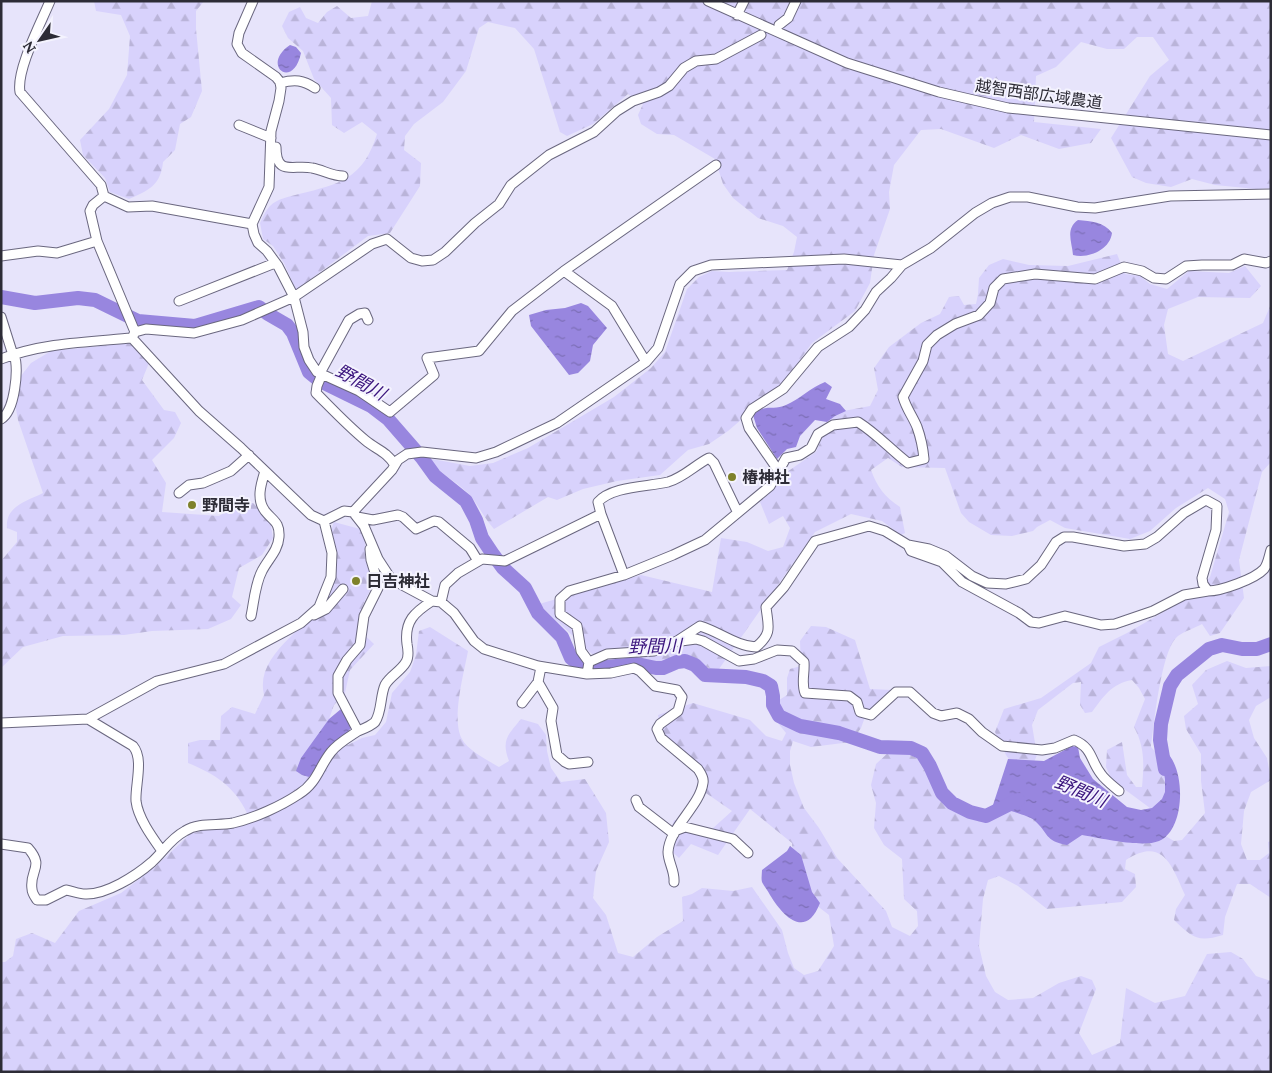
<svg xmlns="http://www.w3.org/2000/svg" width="1272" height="1073" font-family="Lora,'Noto Sans JP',serif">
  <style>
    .forest { fill: url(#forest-firs) }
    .water { fill: url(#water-ripples) }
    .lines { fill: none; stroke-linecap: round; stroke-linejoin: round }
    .river { stroke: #9886df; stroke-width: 14 }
    .minor-casing { stroke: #6a677f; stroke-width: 11 }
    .minor { stroke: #fff; stroke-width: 9 }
    .poi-dot { fill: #7e812b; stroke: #f4f3fe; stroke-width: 2 }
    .labels { text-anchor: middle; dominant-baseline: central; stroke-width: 4; stroke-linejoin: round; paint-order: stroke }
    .street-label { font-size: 16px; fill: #2d2c36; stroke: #f4f3fe }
    .poi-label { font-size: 16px; font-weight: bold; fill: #2d2c36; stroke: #f4f3fe; text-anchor: start }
    .water-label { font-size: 18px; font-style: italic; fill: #3a147d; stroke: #f4f3fe }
  </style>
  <defs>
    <pattern id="forest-firs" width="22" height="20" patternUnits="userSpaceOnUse" patternTransform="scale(1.25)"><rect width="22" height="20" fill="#d8d2fc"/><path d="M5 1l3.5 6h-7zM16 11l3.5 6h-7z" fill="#bab4d9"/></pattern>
    <pattern id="water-ripples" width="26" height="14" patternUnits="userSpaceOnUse" patternTransform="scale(1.25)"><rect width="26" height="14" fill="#9886df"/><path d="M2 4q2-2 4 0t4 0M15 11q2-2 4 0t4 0" fill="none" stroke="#7c6eb6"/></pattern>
  </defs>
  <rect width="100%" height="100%" fill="#e7e4fb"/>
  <path class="forest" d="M94,1H204L196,11V29L202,91L191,117L180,124L175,150L163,162C161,185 148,191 129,199L110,192L105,178L83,155L80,140L109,109L127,75L130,36L121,15L96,11Z
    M372,1H1271V188L1256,189L1215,185L1192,179L1171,187L1146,183L1132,177L1111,138L1150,76L1169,60L1153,37H1137L1124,49H1107L1081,42L1056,67L1036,76L1034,122L1101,129L1091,143L1059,149L1021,135L994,148L941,129L921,130L894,165L889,192L890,209L874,255L870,283L855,311L812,343L782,385L728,431L709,444L688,450L660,475L617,481L583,489L557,500L548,497L494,529C485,519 479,507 471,496C462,486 442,474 431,463L432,459L470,466L493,463L528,448L614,397L651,368L665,352L687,289L699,277L712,271L729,272L787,270L794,252L797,237L783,226L758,218L733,198L723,184L715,159L674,135L657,134L641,124L638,115L643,104L628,94L593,124L567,136L560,132L534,49L515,28L488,22L479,28L466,71L443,102L414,124L405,136L404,150L421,163L420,186L390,233L368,236L296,290L284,263L273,246L263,239L260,223C263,217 266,210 270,206C278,198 289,197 299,194C340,184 363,179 377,134L362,122L344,133L332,125L331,98L314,79L303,51L288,38L282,26L289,12L300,7L306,18L318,23L327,12L337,6L351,18L368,16Z
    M1117,254L1125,274L1140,276L1150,284L1167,289L1189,271L1229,273L1245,266L1261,286L1250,298L1198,297L1168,309L1164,325L1168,354L1183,361L1263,323L1271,304V462L1262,472L1239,560L1244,598L1220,633L1210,636L1202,624C1195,628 1185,631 1178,636C1161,649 1154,725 1151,747L1168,766L1171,789L1154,811L1112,780L1106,767L1107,750L1122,742L1127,775L1136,787H1142C1144,765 1145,747 1134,727L1145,699L1139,688L1132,680C1111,684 1104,696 1092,712L1085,713L1080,705L1081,682L1073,683L1038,710L1032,725L1037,755L1032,767L1013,765L1006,755L995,732L1004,709L1041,698L1091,663L1099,647L1127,633L1195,594L1210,577L1229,512L1225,499L1208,488L1176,508L1150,531L1130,539L1065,528L1050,520L1037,527L1033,531L1012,536L991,535L969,522L961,513L945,468L902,467L888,458L871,470C877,487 885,497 900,507L905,533L901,535L882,521L851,514L815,532L719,669L592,654L539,604L641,575L712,592L721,538L747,542L768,551L783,547L790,528L783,516L769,524L760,502L771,492L784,474L816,452L833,413L870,406L878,390L874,368L889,347L921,323L940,314L949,297L959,296L964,305L976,304L978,294L979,278L989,265L1003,259L1029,265L1068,266Z
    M131,343L149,363L142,380L164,410L175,412L181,423L174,438L152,460L166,483L162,512L219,516L241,503H253L270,520L273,538L262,555L239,568L232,597L241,605L231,619L208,629L152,631L124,635L63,636L23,647L1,668V561L17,542V532L7,528C5,506 27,501 43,493L18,420L13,393L21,376L31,363L51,351Z
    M334,522L360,529L365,540V557L373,584L363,605L357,628L374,644L350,670L345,693L334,705L329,719L333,740L348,745L362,738L375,735L386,722L392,693L410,672L416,655L419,631L430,627L468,651C464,673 451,720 462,739C467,750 489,761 499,767L509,761C501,740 508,735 521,719L538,724L546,735L547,751L551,768L561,782L585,779L606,813L609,842L596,871L593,898L606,915L618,953L633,957L657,937L683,921L682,897L692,894L702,888L733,891L752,887L782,930L788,953L794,968L804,975L818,971L834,946L829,915L807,898L793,861L792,843L750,809L718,855L691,844L679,858L666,846L674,820L712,829L732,811L703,791L688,754L662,737L658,715L693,703L750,720L766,736L782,741L786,733L773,717L776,702L787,695V678L790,669L801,666L800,641L811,626L826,627L855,640L870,689L892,690L865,717L861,728L851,742L811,747L793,741L790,751V765L794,783L804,808L819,828L837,858L886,911L892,927L910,936L918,926L917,911L904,899L902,859L884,845L874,828L876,803L871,785L876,764L890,751C925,753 928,770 944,798L985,811L1003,801L1162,834L1174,841L1182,840L1205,813L1201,781V754L1186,729L1184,716L1198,704L1192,685L1206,670L1227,661L1246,668L1271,666V697L1256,706L1249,720L1254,738L1267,758L1271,780L1251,792L1244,811L1241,844L1247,860H1260L1269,853L1268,842L1271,841V898L1250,884H1237L1225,917L1223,935C1197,943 1192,937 1174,920L1176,909L1185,895C1172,866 1163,836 1126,860L1125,869L1135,874L1136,887L1122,902L1047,909L1018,886L999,876L988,880L983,899L979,946L986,976L995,992L1008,1000L1033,998L1059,983L1081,976L1092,980L1096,989L1079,1033L1092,1055L1120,1043L1126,988L1155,1003L1185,996L1207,954L1231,952L1243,959L1256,976L1271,981V1072H1V962H5L13,956L16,939L32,933L55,943L79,911L121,893L155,867L190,834L205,830L232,827L247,813C234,786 215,774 188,763V743L200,740H220L221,716L232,707L255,714L264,695C254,653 311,627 328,596C336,581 337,564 335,548C334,537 329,533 334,522Z"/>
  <path class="water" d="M290,45L296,47L301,53C293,91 260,65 290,45Z
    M1078,220C1091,221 1104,222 1112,233C1110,250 1088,259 1073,255C1072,242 1065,229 1078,220Z
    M581,303L588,306L607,328L593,345L590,361L578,373L569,375L531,326L529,315L546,310L565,308Z
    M825,382L832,387L826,399L840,404L846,411L835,416L827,422L815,420L800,436L796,447L787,449L777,459L757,428L753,415C765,403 774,411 786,405C800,399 810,388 825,382Z
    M341,709L344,712L351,728L309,777L302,775L296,771L301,758L329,719Z
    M1072,746L1078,747L1080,758L1093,779L1127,807L1141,810L1152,808L1162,799L1165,792V779L1160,752L1165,751C1186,767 1186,830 1159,841C1142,848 1100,838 1082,835L1067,845C1044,841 1049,833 1034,820C1027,815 1003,809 993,805L1008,759L1044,761Z
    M790,846L801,855L812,892L820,903C806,939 784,918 770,895C768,891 764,886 762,882C761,878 762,874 762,870L787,851Z"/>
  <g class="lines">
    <path class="river" d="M1,297L35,303L78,298L95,300L138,321L195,326L259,307L268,314L287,325L293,333L309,372L320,381L371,406L388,419L422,458L435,476L466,501L476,520L482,538L492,553L503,568L525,588L538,613L562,637L571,658L580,665L596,668L637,664L656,668H663L677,662L685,661L695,665L705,675L746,677L763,681L771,686L773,696V705L779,716L800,726L839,733L880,747L911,748L922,753L930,766L942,793L952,803L970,812L986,816L1018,800
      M1165,769L1160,740L1161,724L1170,686L1177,675L1209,649L1222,645L1242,649H1257L1271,644"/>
    <g class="minor-casing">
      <path id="minor" d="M50,1C41,23 16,70 20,92L101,185L104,196
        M253,1L239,33L237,44L242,53L276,77L280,82L281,88L279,101L271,131L269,187L252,224L254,234L258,243L267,251L278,266L294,297L303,332L304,347L309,360L317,372L359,391L390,412L434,375L427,358L479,351L512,311L564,271L716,165
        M708,1L847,63L939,92L1008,108L1271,135
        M737,15L744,1
        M779,25L788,18L796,1
        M280,83C295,79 303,80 315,88
        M239,125L271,138
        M276,147C276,177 294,164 312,168C323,170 332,176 343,176
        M104,196L93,205L90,211L97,241L135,332L133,336
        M104,196L128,207L152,206L252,224
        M1,256L38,251L57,253L97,241
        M564,271L612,306L646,362
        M179,301L275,263
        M1,317L13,355
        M135,332L146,329L194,333L242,320L294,297L372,244L387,239L411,258L422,261L433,260L445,252L475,223L499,204L511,185L549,155L594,132L617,111L633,101L659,92L669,86L684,68L696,61L716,59L761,35
        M132,338L199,411L241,448L311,515L324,521L344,511L353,512L364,526L378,559L391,579L432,601L441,602L454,613L474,641L484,649L538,666L587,674L589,662L581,651L577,626L560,614V599L569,591L624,575L673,555L705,540L770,486L786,458L800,455L811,448L818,434L833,425L858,422C877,434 890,449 908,463L924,459C923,448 921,438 917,427C913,417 906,408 903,397L923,361L927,345L937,335L955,324L979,315L990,303L994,288L1003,279L1035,274L1095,279L1124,267L1142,271L1154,278L1166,279L1186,266L1202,265H1232L1244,259L1266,263L1271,261
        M1,359C42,343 88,342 132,338
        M320,373L349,320L359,314L365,313L368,320
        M322,374L317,386L316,393C332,409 348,426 365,440C377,450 386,451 395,465
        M1,419C15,411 19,369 14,354
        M778,470L749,428L746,418L752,409L783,389L818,347L849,327L865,310L876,292L891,278L902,265L931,248L975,213L992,203L1010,197H1028L1077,207L1095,208L1170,196L1271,194
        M179,493L189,485L203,483L231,471L249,455
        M353,512L392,470L398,460L407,454L422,452L476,458L496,452L557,423L646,362L658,348L680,284L693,271L711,265L844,259L902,265
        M601,514L598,502C612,486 647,487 668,482C683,478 695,465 709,458L714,463L737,511
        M357,517L373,520L398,515L403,517L416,529L434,521L439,522L470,548L478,561
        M908,545L911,551L942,562L962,582L1019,613L1031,622L1039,623L1065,616L1101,625L1115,624L1153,611L1184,595L1208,591
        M441,602L445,585L458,573L482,559L505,561L601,514L624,575
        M314,615L326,609L343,589
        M251,616C254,602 255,584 262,571C268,559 278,551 279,537C280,522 273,521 265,511C256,499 261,484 265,471
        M681,641L696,639L703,641L739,661L754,659L777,650L792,651L804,662C805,673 801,683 805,693L849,696L857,702L860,712L871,715L896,692H910L933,713L941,716L957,713L969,719L982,732L1002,746L1042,750L1055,748L1074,740C1093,748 1090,760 1101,774C1105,780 1113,786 1119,791
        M589,662L607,654L654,651L677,641L700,626C720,632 736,646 756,647C773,633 768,626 766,607L784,587L815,541L869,526L885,531L908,545L929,549L946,556L972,576L987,583L1006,584L1026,579L1041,565L1056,542L1064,537H1073L1124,546L1145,544L1157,537L1184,513L1206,500L1217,506L1216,530L1202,578L1203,584L1208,591C1221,591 1255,579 1264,569C1268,564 1269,556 1271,550
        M541,667L538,682L553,708L551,721L557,755L565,762L569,764L588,762
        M587,674L611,673L634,668L640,671L655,686L677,690L682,697L678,711L660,724L657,729L661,738L698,769C701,774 704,778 703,783C700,806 669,828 668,852C668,862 675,871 674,882
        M522,703L538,682
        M88,719L133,746C144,759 135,785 136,801C138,818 152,837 162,851
        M1,723L88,719L157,681L224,664L301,623L319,607L331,577L332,553L324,521
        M358,731C363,729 371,726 375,722C382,712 380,696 385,685C390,676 401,671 406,662C409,657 408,649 407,644C404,621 415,612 432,601
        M636,800L639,807L674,834
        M677,830L685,827L733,839L748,853
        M1,844L28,848C45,867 29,870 32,889C32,893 35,897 37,900H46L66,890C72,891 79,894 85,894C106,895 136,876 152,862C164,851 170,839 185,831C199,822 218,826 233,823C255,818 281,806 299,794C317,783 319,767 331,752C337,744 349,737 358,731L338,693V676L347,660L360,645L364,616L379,586L371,560L370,549"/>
    </g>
    <use href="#minor" class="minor"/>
  </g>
  <g class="poi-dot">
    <circle cx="732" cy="477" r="5"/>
    <circle cx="192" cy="505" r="5"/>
    <circle cx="356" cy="581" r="5"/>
  </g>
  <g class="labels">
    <g class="street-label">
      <text transform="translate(1039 94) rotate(8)">越智西部広域農道</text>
    </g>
    <g class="poi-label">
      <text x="742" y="477">椿神社</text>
      <text x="202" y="505">野間寺</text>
      <text x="366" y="581">日吉神社</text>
    </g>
    <g class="water-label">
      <text transform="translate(361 382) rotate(29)">野間川</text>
      <text transform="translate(655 646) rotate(-1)">野間川</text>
      <text transform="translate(1081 791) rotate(23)">野間川</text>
    </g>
  </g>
  <rect width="1272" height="1073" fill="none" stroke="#2d2c36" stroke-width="5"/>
  <g transform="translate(40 40) rotate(236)" stroke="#f4f3fe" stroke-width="4" paint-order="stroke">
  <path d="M0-4L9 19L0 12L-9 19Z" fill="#2d2c36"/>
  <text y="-8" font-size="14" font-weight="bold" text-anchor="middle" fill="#2d2c36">N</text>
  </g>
</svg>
